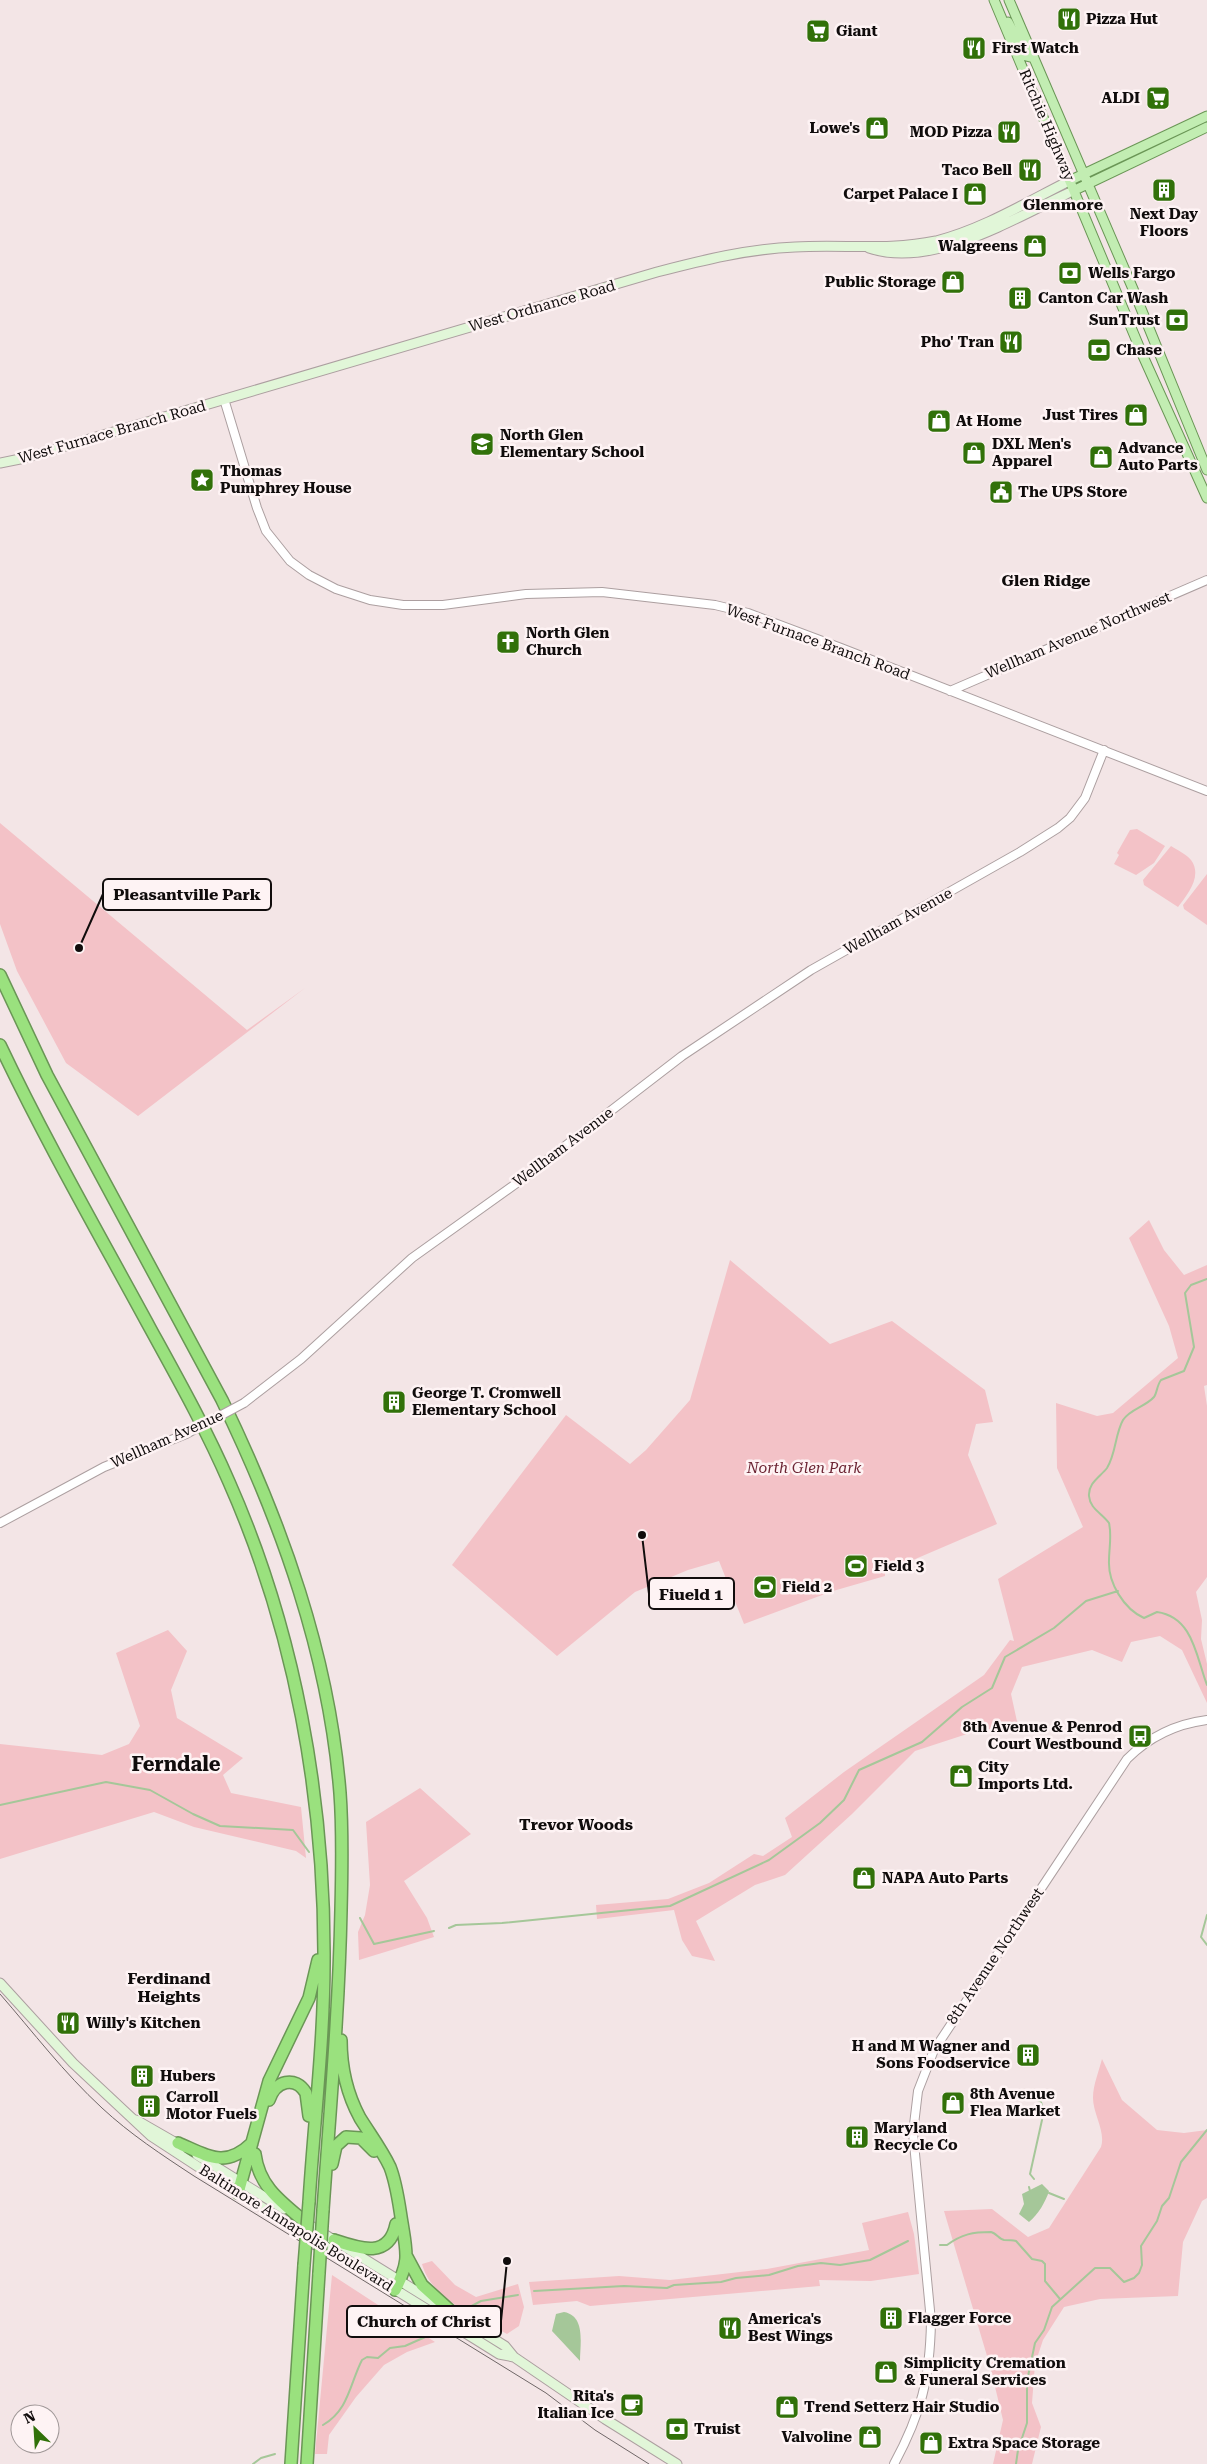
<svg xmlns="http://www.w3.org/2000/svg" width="1207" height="2464" font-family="'Roboto Serif',serif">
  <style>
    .green { fill: #f3c2c7 }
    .water { fill: #a5c799 }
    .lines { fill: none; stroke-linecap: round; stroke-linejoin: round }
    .stream { stroke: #a5c799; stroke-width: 2 }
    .tertiary-casing { stroke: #ac9fa0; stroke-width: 10 }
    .secondary-casing { stroke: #ac9fa0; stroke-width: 11 }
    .primary-casing { stroke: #6a9656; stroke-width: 11 }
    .motorway-casing { stroke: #6a9656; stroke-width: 14 }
    .tertiary { stroke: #fff; stroke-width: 8 }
    .secondary { stroke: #e1f6d8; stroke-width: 9 }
    .primary { stroke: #c2edb2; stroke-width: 9 }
    .motorway { stroke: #9ae17e; stroke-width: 11 }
    .tram { stroke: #6f6767; stroke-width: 1 }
    .tertiary-bridge-casing { stroke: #ac9fa0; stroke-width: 10; stroke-linecap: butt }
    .motorway-bridge-casing { stroke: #6a9656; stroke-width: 14; stroke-linecap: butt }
    .tertiary-bridge { stroke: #fff; stroke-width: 8 }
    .motorway-bridge { stroke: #9ae17e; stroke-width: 11 }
    .labels { text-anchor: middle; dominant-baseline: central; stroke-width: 5; stroke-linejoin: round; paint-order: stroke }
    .poi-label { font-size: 15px; font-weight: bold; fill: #100c0c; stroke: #fef3f4; text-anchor: start }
    .street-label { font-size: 15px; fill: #100c0c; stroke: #fef3f4 }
    .park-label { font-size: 15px; font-style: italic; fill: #6c2433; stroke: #fef3f4 }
    .neighbourhood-label { font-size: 16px; font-weight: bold; fill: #100c0c; stroke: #fef3f4 }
    .district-label { font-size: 20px; font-weight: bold; fill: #100c0c; stroke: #fef3f4 }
    .leader { fill: none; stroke: #100c0c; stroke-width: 2 }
    .callout-dot { fill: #100c0c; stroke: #fef3f4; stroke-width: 2 }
    .callout { fill: #fef3f4; stroke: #100c0c; stroke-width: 2 }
    .callout-label { font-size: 16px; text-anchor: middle; font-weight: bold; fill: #100c0c }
  </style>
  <rect width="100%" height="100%" fill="#f3e5e6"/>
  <path class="green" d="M0,823L247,1030L305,988L138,1116L66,1063L17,971L0,924Z
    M1137,829L1165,846L1154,863L1136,875L1114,864L1119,855L1117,853L1130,830Z
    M1171,846C1177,850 1186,854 1191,860C1203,876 1187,895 1178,907L1144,885L1143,880Z
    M1207,874V925L1184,909L1183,905Z
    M1149,1220L1164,1250L1184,1275L1207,1265V1385L1204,1386L1207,1406V1577L1196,1592L1202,1620L1201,1639L1207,1664V1703L1182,1650L1160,1636L1131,1642L1122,1662L1092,1650L1022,1667L1011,1694L1018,1726L967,1734L915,1751L852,1814L785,1875L755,1885L696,1921L715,1961L692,1956L682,1940L674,1910L597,1919L596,1905L668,1899L709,1883L754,1854L763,1856L792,1837L785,1818L844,1772L984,1675L1010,1640L1014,1641L998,1579L1083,1527L1057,1468L1056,1403L1097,1416L1113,1413L1178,1358L1169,1326L1129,1238Z
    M730,1260L830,1344L892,1321L985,1390L993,1422L976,1424L968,1455L997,1524L885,1572V1576L833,1591L744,1624L719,1561L688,1570L635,1592L557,1656L452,1565L566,1415L630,1464L646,1450L690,1400Z
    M168,1630L187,1651L171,1690L177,1718L243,1758L223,1775L231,1793L301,1807L306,1858L296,1851L194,1827L154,1812L0,1859V1744L102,1755L129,1744L140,1726L116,1653Z
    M420,1788L471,1834L404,1881L427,1918L434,1937L359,1960L358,1932L365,1915L370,1885L366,1822Z
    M1102,2059L1122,2100L1157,2130L1184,2133L1207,2130V2198L1202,2201L1183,2242L1178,2296L1100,2299L1064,2307L1043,2340L1035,2364L1032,2403L1041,2427L1032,2464H993L1003,2420L990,2366L944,2211L992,2209L1028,2237L1049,2228L1101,2147C1106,2132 1093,2114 1093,2098C1093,2085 1099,2071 1102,2059Z
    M908,2212L914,2234L919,2274L871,2281L819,2280L820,2286L590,2306L577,2301L533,2305L529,2282L619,2276L670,2280L767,2269L869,2250L862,2223Z
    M432,2261L455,2285L476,2297L518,2284L524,2307L519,2326L507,2334C477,2317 431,2299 422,2264Z
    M332,2275L435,2342L407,2352L384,2365L356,2397L329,2435L327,2454H315Z"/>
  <path class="water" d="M1042,2184L1049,2191C1046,2201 1038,2215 1029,2222L1019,2214L1024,2204L1022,2194Z
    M564,2312C586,2316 580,2344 580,2361L552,2331L556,2314Z"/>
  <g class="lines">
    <path class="stream" d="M1207,1279L1191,1285L1185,1293L1194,1347L1184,1371L1161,1380C1157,1385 1157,1393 1154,1397C1145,1407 1130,1409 1123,1420C1115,1434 1116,1454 1107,1468C1100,1477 1088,1483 1089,1496C1090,1509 1102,1513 1109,1523C1112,1536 1109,1548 1109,1561C1108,1583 1124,1609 1144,1618L1157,1612C1193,1617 1196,1656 1207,1685
      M0,1805L106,1782L150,1790L193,1814L220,1826L293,1830L309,1852
      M1207,1915L1201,1937L1207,1945
      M360,1918L374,1944L434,1931
      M449,1928L456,1925L502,1923L670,1906L769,1860L820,1823L844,1800L859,1770L922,1742L962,1707L992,1688L1005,1657L1054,1628L1086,1601L1118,1591
      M1031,2096L1041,2102L1043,2110
      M1034,2179L1030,2174L1042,2120
      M1029,2187L1030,2191
      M1049,2193L1064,2199
      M940,2245H947C962,2234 973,2232 991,2232C996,2233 999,2239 1004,2240C1008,2240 1012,2240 1016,2241L1032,2259L1042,2261L1045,2264V2281L1060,2299
      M534,2291L624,2286L667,2288L674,2285L721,2282L736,2278L769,2275L798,2266L821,2263L840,2265L870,2260L908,2241
      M466,2309L481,2301L518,2295
      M323,2425C349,2410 350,2383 362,2360L367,2357L378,2358L390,2348L405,2346L432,2334
      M253,2464L261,2458L275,2454
      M1016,2464L1018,2450L1027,2423V2381L1035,2343L1044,2330L1052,2307L1095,2268H1110L1124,2282L1134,2278L1139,2273L1142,2265L1141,2246L1157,2221L1162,2206L1169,2198L1181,2162L1207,2130"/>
    <g class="tertiary-casing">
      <path id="tertiary" d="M224,399L257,508L266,531L290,561L309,575L336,589L370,600L403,605H443L526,594L602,592L715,605L748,613L841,648L1207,791
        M950,691L1207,580
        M244,1403L301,1359L412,1258L521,1180L682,1056L811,970L1020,852L1058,828L1070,818L1085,798L1104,750
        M0,1523L104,1467L186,1434
        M894,2464C921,2414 930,2379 931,2321L913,2133L918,2091L934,2050L1127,1759C1149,1737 1176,1724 1207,1720"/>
    </g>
    <g class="secondary-casing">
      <path id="secondary" d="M869,248C934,270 1017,216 1075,190
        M0,463L25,458L657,272C703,260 748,249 795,247C842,244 889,251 936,241C983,229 1027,202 1071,180
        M0,1983L73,2063L151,2136L226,2185L475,2339L499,2354L514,2357
        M136,2120L183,2147
        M197,2155L284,2209
        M303,2221L505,2346L514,2357L605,2419L677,2464"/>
    </g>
    <g class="primary-casing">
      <path id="primary" d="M994,0L1143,356L1207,498
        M1009,0L1133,289L1207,470
        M1008,22L1024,53L1026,56L1034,58
        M1071,180L1207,116
        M1075,190L1207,127"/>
    </g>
    <g class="motorway-casing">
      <path id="motorway" d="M0,975L47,1075L222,1400C282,1524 329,1655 340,1793C343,1832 342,1871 341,1910C339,2010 330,2110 323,2210
        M0,1045C46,1142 99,1234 150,1328C178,1379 206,1429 229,1482C295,1631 325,1799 324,1962C324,2042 314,2122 309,2202
        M341,2040C341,2067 347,2094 360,2118C370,2134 382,2150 390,2167C397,2185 399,2205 402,2223C407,2254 410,2261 395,2290
        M269,2100C275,2081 295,2075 306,2093L309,2116
        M178,2143C208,2156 225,2169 252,2143
        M255,2154C259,2186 280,2201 304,2221
        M332,2164L336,2146L346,2137L361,2138L374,2151
        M238,2193L269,2081L309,1998L318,1960
        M334,2240C358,2248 389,2260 396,2224
        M407,2257L422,2285L453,2313
        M291,2464L304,2265
        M307,2464L319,2273"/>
    </g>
    <use href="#tertiary" class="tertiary"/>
    <use href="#secondary" class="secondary"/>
    <use href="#primary" class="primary"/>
    <use href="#motorway" class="motorway"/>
    <path class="tram" d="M0,1994C33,2032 64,2073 102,2108C130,2134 162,2155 194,2176L546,2393L595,2430L649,2464"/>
    <g class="tertiary-bridge-casing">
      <path id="tertiary-bridge" d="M186,1434L244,1403"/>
    </g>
    <g class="motorway-bridge-casing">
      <path id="motorway-bridge" d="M304,2265L309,2202
        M319,2273L323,2210"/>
    </g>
    <use href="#tertiary-bridge" class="tertiary-bridge"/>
    <use href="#motorway-bridge" class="motorway-bridge"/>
  </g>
  <defs>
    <g id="restaurant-square" transform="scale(1.25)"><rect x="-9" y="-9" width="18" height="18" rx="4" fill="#317109" stroke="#fef3f4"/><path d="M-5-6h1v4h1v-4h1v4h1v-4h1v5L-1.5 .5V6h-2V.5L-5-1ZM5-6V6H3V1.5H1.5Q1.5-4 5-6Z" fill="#fff"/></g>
    <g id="supermarket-square" transform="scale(1.25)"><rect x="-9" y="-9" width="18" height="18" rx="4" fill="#317109" stroke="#fef3f4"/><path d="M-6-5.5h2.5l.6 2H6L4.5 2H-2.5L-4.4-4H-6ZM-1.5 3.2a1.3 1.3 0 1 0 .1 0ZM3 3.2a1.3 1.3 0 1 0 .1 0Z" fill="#fff"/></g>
    <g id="shop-square" transform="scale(1.25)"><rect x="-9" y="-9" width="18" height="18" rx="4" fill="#317109" stroke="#fef3f4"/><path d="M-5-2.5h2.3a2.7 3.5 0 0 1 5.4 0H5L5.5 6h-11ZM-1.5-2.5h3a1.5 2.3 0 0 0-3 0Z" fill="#fff"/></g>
    <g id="building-square" transform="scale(1.25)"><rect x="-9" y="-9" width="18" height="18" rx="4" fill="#317109" stroke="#fef3f4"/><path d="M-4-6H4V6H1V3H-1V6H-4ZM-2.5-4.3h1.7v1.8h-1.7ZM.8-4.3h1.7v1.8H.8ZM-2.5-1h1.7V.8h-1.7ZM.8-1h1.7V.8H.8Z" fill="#fff"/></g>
    <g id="bank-square" transform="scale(1.25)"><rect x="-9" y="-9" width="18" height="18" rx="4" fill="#317109" stroke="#fef3f4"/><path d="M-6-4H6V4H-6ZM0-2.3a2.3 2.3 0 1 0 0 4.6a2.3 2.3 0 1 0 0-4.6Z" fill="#fff"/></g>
    <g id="school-square" transform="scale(1.25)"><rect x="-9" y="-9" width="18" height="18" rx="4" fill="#317109" stroke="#fef3f4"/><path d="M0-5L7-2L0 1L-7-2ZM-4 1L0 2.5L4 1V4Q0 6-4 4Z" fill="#fff"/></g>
    <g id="sight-square" transform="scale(1.25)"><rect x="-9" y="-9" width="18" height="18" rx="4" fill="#317109" stroke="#fef3f4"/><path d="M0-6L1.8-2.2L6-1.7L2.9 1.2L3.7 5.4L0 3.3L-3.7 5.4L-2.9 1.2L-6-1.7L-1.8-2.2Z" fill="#fff"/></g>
    <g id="civic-square" transform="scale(1.25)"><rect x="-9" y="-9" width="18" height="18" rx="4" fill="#317109" stroke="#fef3f4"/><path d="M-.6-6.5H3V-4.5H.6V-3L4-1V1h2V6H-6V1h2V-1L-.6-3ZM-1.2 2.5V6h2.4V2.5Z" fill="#fff"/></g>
    <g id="church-square" transform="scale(1.25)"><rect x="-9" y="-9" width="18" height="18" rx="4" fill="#317109" stroke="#fef3f4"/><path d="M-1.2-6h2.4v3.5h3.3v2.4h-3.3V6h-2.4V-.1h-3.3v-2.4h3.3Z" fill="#fff"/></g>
    <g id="stadium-square" transform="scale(1.25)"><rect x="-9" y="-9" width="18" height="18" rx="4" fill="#317109" stroke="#fef3f4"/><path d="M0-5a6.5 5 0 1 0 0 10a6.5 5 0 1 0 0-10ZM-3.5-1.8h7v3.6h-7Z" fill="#fff"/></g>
    <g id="bus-square" transform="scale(1.25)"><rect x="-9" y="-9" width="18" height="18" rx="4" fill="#317109" stroke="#fef3f4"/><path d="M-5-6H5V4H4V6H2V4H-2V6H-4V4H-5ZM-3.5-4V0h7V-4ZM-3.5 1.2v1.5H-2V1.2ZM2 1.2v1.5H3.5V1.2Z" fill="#fff"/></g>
    <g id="cafe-square" transform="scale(1.25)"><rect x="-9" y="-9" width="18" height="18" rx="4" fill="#317109" stroke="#fef3f4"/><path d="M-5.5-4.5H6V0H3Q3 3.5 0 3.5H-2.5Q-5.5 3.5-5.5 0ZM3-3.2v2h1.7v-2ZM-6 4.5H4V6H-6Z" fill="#fff"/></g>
  </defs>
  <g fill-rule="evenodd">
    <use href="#restaurant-square" x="1069" y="19"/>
    <use href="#supermarket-square" x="818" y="31"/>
    <use href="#restaurant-square" x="974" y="48"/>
    <use href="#supermarket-square" x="1158" y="98"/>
    <use href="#shop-square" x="877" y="128"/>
    <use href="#restaurant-square" x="1009" y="132"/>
    <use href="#restaurant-square" x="1030" y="170"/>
    <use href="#building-square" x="1164" y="190"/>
    <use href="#shop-square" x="975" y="194"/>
    <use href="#shop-square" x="1035" y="246"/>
    <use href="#bank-square" x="1070" y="273"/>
    <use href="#shop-square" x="953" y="282"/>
    <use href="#building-square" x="1020" y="298"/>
    <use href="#bank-square" x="1177" y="320"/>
    <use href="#restaurant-square" x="1011" y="342"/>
    <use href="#bank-square" x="1099" y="350"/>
    <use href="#shop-square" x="1136" y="415"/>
    <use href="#shop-square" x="939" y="421"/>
    <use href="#school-square" x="482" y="444"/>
    <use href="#shop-square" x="974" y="453"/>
    <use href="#shop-square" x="1101" y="457"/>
    <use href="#sight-square" x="202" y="480"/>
    <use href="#civic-square" x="1001" y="492"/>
    <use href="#church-square" x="508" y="642"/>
    <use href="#building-square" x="394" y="1402"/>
    <use href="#stadium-square" x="856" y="1566"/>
    <use href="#stadium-square" x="765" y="1587"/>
    <use href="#bus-square" x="1140" y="1736"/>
    <use href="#shop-square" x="961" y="1776"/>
    <use href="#shop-square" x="864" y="1878"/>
    <use href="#restaurant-square" x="68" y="2023"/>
    <use href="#building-square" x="1028" y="2055"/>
    <use href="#building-square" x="142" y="2076"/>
    <use href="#shop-square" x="953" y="2103"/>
    <use href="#building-square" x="149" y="2106"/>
    <use href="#building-square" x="857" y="2137"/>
    <use href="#building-square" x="891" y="2318"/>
    <use href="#restaurant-square" x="730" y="2328"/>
    <use href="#shop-square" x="886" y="2372"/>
    <use href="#cafe-square" x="632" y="2405"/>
    <use href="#shop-square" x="787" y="2407"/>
    <use href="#bank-square" x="677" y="2429"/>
    <use href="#shop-square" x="870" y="2437"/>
    <use href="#shop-square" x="931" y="2443"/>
  </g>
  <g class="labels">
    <g class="poi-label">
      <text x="1086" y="19">Pizza Hut</text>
      <text x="836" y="31">Giant</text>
      <text x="992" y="48">First Watch</text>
      <text x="1140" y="98" text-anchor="end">ALDI</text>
      <text x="860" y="128" text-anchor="end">Lowe's</text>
      <text x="992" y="132" text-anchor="end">MOD Pizza</text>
      <text x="1012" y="170" text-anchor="end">Taco Bell</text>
      <text x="958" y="194" text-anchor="end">Carpet Palace I</text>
      <text x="1164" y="214" text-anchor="middle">Next Day<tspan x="1164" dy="17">Floors</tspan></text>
      <text x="1018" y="246" text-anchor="end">Walgreens</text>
      <text x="1088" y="273">Wells Fargo</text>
      <text x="936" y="282" text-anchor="end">Public Storage</text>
      <text x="1038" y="298">Canton Car Wash</text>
      <text x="1160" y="320" text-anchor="end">SunTrust</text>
      <text x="994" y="342" text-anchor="end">Pho' Tran</text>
      <text x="1116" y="350">Chase</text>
      <text x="1118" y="415" text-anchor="end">Just Tires</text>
      <text x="956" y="421">At Home</text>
      <text x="500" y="435">North Glen<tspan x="500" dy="17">Elementary School</tspan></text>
      <text x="992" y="444">DXL Men's<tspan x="992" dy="17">Apparel</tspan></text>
      <text x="1118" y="448">Advance<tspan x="1118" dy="17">Auto Parts</tspan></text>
      <text x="220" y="471">Thomas<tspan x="220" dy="17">Pumphrey House</tspan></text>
      <text x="1018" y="492">The UPS Store</text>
      <text x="526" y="633">North Glen<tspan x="526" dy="17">Church</tspan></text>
      <text x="412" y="1393">George T. Cromwell<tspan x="412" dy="17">Elementary School</tspan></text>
      <text x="874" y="1566">Field 3</text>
      <text x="782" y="1587">Field 2</text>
      <text x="1122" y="1727" text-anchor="end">8th Avenue &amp; Penrod<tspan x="1122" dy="17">Court Westbound</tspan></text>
      <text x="978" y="1767">City<tspan x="978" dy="17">Imports Ltd.</tspan></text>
      <text x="882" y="1878">NAPA Auto Parts</text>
      <text x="86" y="2023">Willy's Kitchen</text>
      <text x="1010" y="2046" text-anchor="end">H and M Wagner and<tspan x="1010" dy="17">Sons Foodservice</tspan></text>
      <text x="160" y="2076">Hubers</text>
      <text x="970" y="2094">8th Avenue<tspan x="970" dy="17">Flea Market</tspan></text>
      <text x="166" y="2097">Carroll<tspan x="166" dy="17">Motor Fuels</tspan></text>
      <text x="874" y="2128">Maryland<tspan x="874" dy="17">Recycle Co</tspan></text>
      <text x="908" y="2318">Flagger Force</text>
      <text x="748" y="2319">America's<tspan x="748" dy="17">Best Wings</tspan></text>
      <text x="904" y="2363">Simplicity Cremation<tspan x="904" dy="17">&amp; Funeral Services</tspan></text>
      <text x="614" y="2396" text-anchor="end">Rita's<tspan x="614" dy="17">Italian Ice</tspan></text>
      <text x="804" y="2407">Trend Setterz Hair Studio</text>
      <text x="694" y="2429">Truist</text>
      <text x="852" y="2437" text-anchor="end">Valvoline</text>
      <text x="948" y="2443">Extra Space Storage</text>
    </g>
    <g class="street-label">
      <text transform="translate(1047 125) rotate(67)">Ritchie Highway</text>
      <text transform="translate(542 306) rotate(-16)">West Ordnance Road</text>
      <text transform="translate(112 432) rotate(-16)">West Furnace Branch Road</text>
      <text transform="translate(1078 635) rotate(-23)">Wellham Avenue Northwest</text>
      <text transform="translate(818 642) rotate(20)">West Furnace Branch Road</text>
      <text transform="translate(898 921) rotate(-29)">Wellham Avenue</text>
      <text transform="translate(563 1147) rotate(-37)">Wellham Avenue</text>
      <text transform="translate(167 1439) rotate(-24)">Wellham Avenue</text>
      <text transform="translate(995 1956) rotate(-56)">8th Avenue Northwest</text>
      <text transform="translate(296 2228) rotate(32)">Baltimore Annapolis Boulevard</text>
    </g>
    <g class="park-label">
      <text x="804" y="1468">North Glen Park</text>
    </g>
    <g class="neighbourhood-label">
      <text x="1063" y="204">Glenmore</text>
      <text x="1046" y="580">Glen Ridge</text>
      <text x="576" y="1824">Trevor Woods</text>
      <text x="169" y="1978">Ferdinand<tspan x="169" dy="18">Heights</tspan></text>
    </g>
    <g class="district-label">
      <text x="176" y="1764">Ferndale</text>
    </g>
  </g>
  <path class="leader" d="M79 948L103 894M642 1535L649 1594M507 2261L501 2321"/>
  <g class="callout-dot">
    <circle cx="79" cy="948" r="5"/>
    <circle cx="642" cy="1535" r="5"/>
    <circle cx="507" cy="2261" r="5"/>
  </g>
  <g class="callout">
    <rect x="103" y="879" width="168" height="31" rx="5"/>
    <rect x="649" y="1578" width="85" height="31" rx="5"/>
    <rect x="347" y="2306" width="154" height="31" rx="5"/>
  </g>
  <g class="callout-label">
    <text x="187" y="900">Pleasantville Park</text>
    <text x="691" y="1600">Fiueld 1</text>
    <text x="424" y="2327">Church of Christ</text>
  </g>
  <g transform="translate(35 2429) rotate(335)"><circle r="24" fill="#fef3f4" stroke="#9f9797"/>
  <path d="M0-4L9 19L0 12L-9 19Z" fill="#317109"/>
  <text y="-8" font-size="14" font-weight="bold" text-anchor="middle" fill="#100c0c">N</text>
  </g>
</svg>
